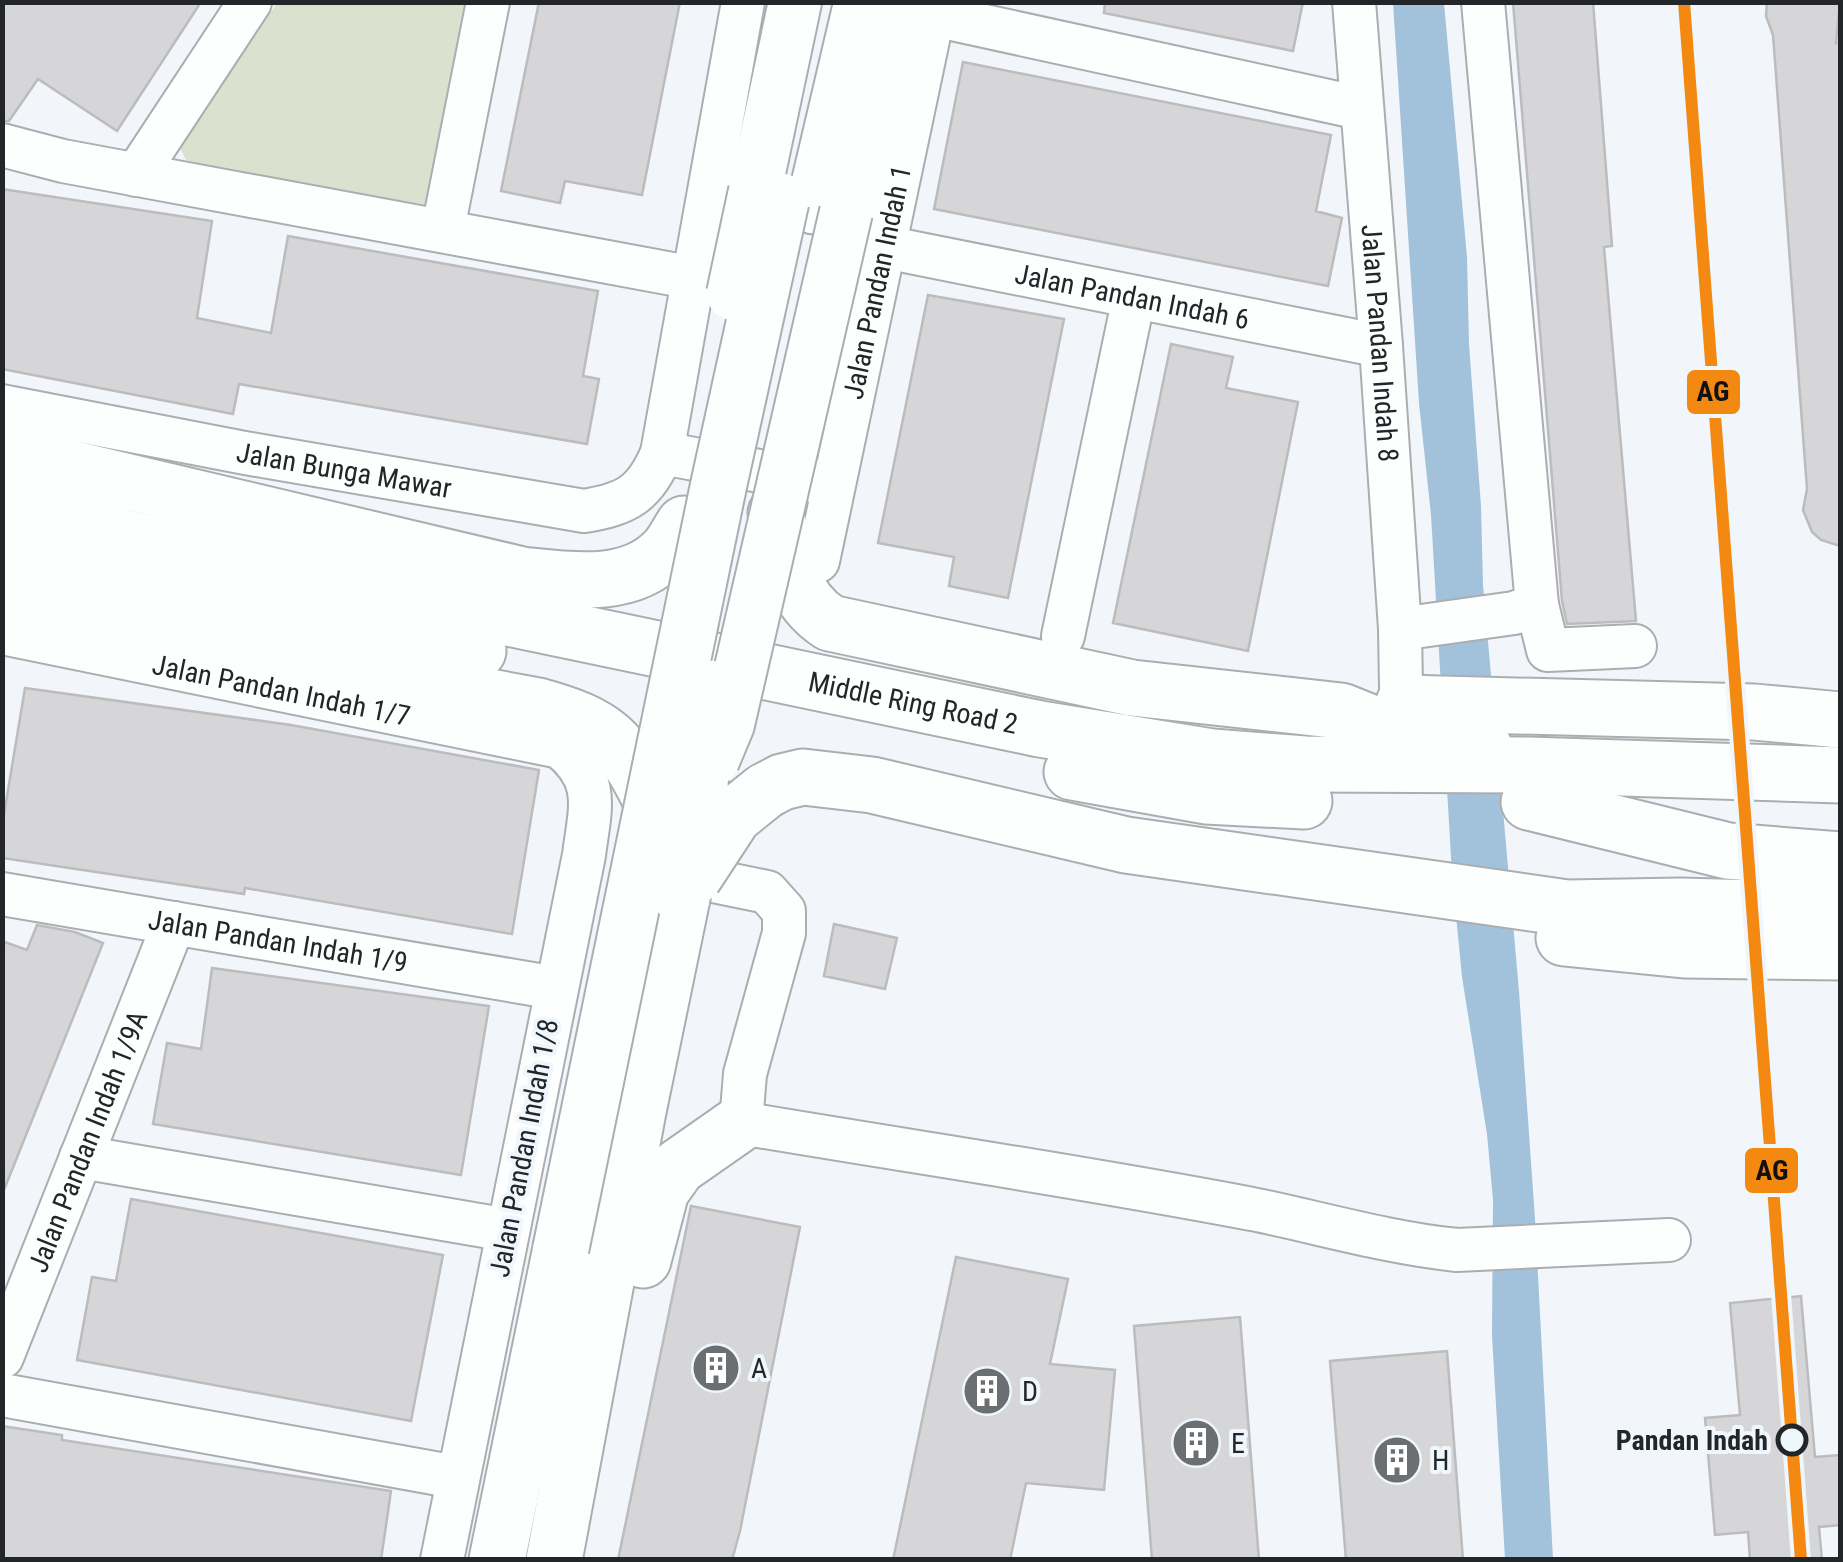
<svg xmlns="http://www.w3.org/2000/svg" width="1843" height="1562" font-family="'Roboto Condensed',sans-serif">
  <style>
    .green { fill: #dbe1ce }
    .water { fill: #a2c2db }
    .building { fill: #d6d6d8; stroke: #bcbcbe; stroke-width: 2.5 }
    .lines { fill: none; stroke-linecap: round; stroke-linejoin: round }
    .minor-casing { stroke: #abaeb1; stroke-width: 46 }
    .major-casing { stroke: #abaeb1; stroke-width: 56 }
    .highway-casing { stroke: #abaeb1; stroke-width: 59 }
    .minor { stroke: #fdfefe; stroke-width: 42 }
    .major { stroke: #fdfefe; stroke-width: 52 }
    .highway { stroke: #fdfefe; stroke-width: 55 }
    .major-bridge-casing { stroke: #abaeb1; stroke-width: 56; stroke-linecap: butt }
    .highway-bridge-casing { stroke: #abaeb1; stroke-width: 59; stroke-linecap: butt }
    .major-bridge { stroke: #fdfefe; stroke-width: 52 }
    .highway-bridge { stroke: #fdfefe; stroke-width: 55 }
    .rail-1-casing { stroke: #eff7fd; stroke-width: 20 }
    .rail-1 { stroke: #f38911; stroke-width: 12 }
    .stop-dot { fill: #eff7fd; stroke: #232628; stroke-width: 5 }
    .labels { text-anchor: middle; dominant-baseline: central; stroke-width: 8; stroke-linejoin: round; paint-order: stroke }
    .street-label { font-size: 28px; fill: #232628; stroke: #eff7fd }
    .poi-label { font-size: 28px; fill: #232628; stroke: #eff7fd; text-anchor: start }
    .stop-label { font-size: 28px; font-weight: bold; fill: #232628; stroke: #eff7fd; text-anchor: end }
    .line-badge { stroke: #eff7fd; stroke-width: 4 }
    .pale-badge-label { font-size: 28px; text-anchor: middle; font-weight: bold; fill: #111 }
  </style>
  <rect width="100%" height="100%" fill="#f2f6fa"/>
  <path class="green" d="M277,3H466L429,205L190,168L179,146Z"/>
  <path class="water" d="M1393,3H1444L1467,257L1469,344L1481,506L1483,585L1519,991L1535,1219L1553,1559H1505L1492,1336L1493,1200L1487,1134L1462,977L1452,874L1431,515L1419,403Z"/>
  <path class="building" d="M2,2H201L117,131L38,79L9,121H2Z
    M539,2H680L642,195L565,181L560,203L501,191Z
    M1105,2H1303L1293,51L1104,13Z
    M1513,2H1593L1612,246L1604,247L1636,621L1567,624L1562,601Z
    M1767,2H1840L1836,43H1840V546L1821,540L1812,532L1803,510L1807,489L1773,35L1766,16Z
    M963,62L1331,135L1316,211L1342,218L1328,286L934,209Z
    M2,189L212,221L197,318L271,333L288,236L598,291L583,376L599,379L587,444L239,384L233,414L2,369Z
    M928,295L1064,319L1008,598L949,586L954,557L878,543Z
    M1171,344L1233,357L1226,388L1298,402L1248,651L1113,623Z
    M25,688L291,725L539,770L512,934L245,888L244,894L2,858V826Z
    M834,924L897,938L885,989L824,976Z
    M37,925L75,932L103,943L4,1190L2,941L27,950Z
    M212,968L489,1006L461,1175L153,1124L167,1043L201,1049Z
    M131,1199L443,1255L411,1421L77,1360L92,1277L116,1281Z
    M691,1206L800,1227L740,1531L732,1560H618Z
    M956,1257L1068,1279L1050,1364L1115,1370L1104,1490L1026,1483L1010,1560H893Z
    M1801,1296L1815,1457L1840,1455V1525L1819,1527L1822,1560H1750L1748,1532L1715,1535L1705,1418L1740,1415L1730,1303Z
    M1240,1317L1259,1560H1152L1134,1326Z
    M1447,1351L1463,1560H1346L1330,1361Z
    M2,1426L62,1435V1440L391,1491L381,1560H2Z"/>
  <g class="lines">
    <g class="minor-casing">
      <g id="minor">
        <path id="s1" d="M1354,2L1381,346L1400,629L1401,687"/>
        <path d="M1483,2L1537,605L1548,650L1635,646"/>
        <path d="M934,15L1360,108"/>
        <path d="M2,145L63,161L694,278"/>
        <path d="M136,175L250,2"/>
        <path d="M443,229L488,2"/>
        <path id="s2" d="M885,247L1381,346"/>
        <path id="s3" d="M2,406L245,453L584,511C627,504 645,494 662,453L743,2"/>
        <path d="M662,453L814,481"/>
        <path id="s4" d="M818,561L936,2"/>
        <path d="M1400,629L1514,613L1537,605"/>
        <path id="s5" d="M2,633L560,747C601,780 590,808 584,855L442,1560"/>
        <path d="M1063,636L1134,297"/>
        <path d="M669,872L767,892L784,911V933L745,1074L741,1123C912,1152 1086,1177 1257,1210C1324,1224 1389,1243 1457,1250L1669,1240"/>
        <path id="s6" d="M2,894L556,988"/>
        <path d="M81,1157L508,1230"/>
        <path id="s7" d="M2,1357L174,923"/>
        <path d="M2,1395L456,1477"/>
      </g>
    </g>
    <g class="major-casing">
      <path id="major" d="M755,191L795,2
        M846,212L895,2"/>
    </g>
    <g class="highway-casing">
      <g id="highway">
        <path d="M814,206L862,2"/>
        <path d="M2,452L522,575C569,580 630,590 666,551C673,544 678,533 684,524"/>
        <path id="s8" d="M2,507L140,541L1040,729L1212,757L1305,764L1528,765L1840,775"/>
        <path d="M776,513C784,555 791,598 830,623L1132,688L1341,711L1376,725L1432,726L1484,747"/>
        <path d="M2,548L132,579L478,651"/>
        <path d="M2,590L254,653L538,706C607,725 622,741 653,804"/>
        <path d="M1404,703L1754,712L1840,720"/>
        <path d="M1072,772L1206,796L1304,801"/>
        <path d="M765,791L782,782L803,777L872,785L1126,845L1567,908L1680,906L1840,910"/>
        <path d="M1529,802L1728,851L1840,860"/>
        <path d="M1564,938L1684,950L1840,952"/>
        <path d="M643,1260L661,1191L678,1167L741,1123"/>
        <path d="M497,1560L561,1248"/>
        <path d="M554,1560L638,1111L682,898"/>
      </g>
    </g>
    <use href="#minor" class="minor"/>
    <use href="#major" class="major"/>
    <use href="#highway" class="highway"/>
    <g class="major-bridge-casing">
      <path id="major-bridge" d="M733,294L755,191
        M713,760L728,724L846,212"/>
    </g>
    <g class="highway-bridge-casing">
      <path id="highway-bridge" d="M694,877L734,816L765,791
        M682,898L700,789L702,722L709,688
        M561,1248L718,488L781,201"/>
    </g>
    <use href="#major-bridge" class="major-bridge"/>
    <use href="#highway-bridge" class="highway-bridge"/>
    <g class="rail-1-casing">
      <path id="rail-1" d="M1684,2L1801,1560"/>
    </g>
    <use href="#rail-1" class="rail-1"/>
  </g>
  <defs>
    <g id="building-disc" transform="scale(2.5)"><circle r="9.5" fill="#6b6f72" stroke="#eff7fd"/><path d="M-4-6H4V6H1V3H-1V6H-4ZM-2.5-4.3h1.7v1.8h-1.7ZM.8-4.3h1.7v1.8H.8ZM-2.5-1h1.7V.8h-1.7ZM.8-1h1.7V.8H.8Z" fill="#fff"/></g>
  </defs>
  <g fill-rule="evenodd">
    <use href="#building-disc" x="716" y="1368"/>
    <use href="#building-disc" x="987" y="1391"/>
    <use href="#building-disc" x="1196" y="1443"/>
    <use href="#building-disc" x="1397" y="1460"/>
  </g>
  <circle class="stop-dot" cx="1792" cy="1440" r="14"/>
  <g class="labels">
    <g class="street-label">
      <text stroke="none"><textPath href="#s4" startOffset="285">Jalan Pandan Indah 1</textPath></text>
      <text stroke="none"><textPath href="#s2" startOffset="252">Jalan Pandan Indah 6</textPath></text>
      <text stroke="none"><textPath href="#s1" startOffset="342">Jalan Pandan Indah 8</textPath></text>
      <text stroke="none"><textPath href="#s3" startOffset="348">Jalan Bunga Mawar</textPath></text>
      <text stroke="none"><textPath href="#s5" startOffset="285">Jalan Pandan Indah 1/7</textPath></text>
      <text stroke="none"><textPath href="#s8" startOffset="932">Middle Ring Road 2</textPath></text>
      <text stroke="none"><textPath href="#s6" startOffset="280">Jalan Pandan Indah 1/9</textPath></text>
      <text stroke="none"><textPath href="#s7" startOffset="232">Jalan Pandan Indah 1/9A</textPath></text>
      <text transform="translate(524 1148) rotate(-79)">Jalan Pandan Indah 1/8</text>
    </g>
    <g class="poi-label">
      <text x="751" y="1368">A</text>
      <text x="1022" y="1391">D</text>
      <text x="1231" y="1443">E</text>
      <text x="1432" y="1460">H</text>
    </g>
    <g class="stop-label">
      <text x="1768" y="1440">Pandan Indah</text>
    </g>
  </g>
  <g class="line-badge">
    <rect x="1685" y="368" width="57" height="48" rx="10" fill="#f38911"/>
    <rect x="1743" y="1146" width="57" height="49" rx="10" fill="#f38911"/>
  </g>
  <g class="pale-badge-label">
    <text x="1713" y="401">AG</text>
    <text x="1772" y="1180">AG</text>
  </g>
  <rect width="1843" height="1562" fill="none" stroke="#232628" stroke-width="10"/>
</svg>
